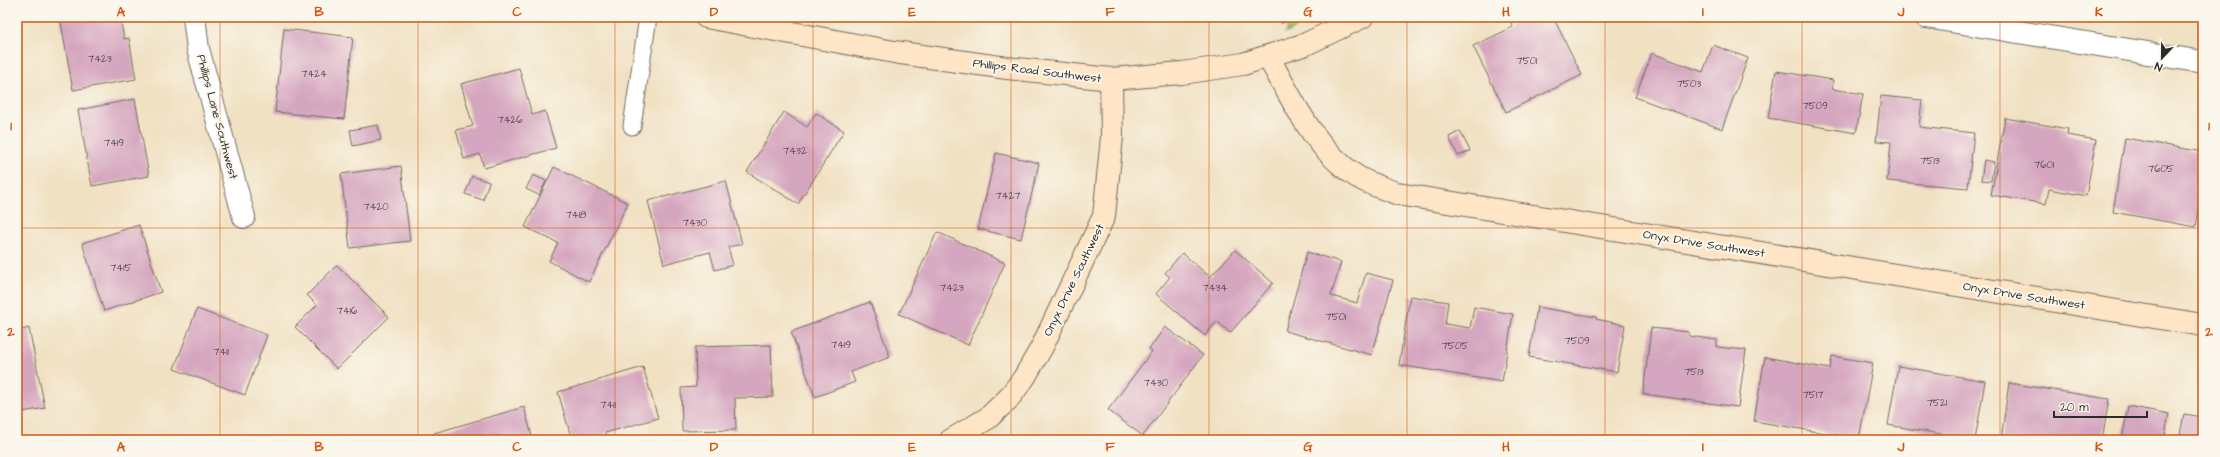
<svg xmlns="http://www.w3.org/2000/svg" width="2220" height="457" font-family="'Architects Daughter',sans-serif">
  <style>
    .green { fill: #a5c770; stroke: #68794e }
    .building { fill: #d5a6bf }
    .lines { fill: none; stroke-linecap: round; stroke-linejoin: round }
    .lane-casing { stroke: #706b60; stroke-width: 19 }
    .street-casing { stroke: #706b60; stroke-width: 24 }
    .secondary-casing { stroke: #706b60; stroke-width: 24 }
    .path { stroke: #706b60; stroke-width: 2.5; stroke-dasharray: 3 3; stroke-linecap: butt }
    .lane { stroke: #fff; stroke-width: 17 }
    .street { stroke: #fff; stroke-width: 22 }
    .secondary { stroke: #fde5c5; stroke-width: 22 }
    .grid { fill: none; stroke: #d5540f; stroke-width: 1; stroke-opacity: 0.55 }
    .labels { text-anchor: middle; dominant-baseline: central; stroke-width: 4; stroke-linejoin: round; paint-order: stroke }
    .number-label { font-size: 10px; fill: #564a50 }
    .street-label { font-size: 12px; fill: #2b2b2b; stroke: #fbf7ec }
    .neatline { fill: none; stroke: #d5540f; stroke-width: 1.5 }
    .grid-label { font-size: 13px; text-anchor: middle; font-weight: bold; fill: #d5540f }
  </style>
  <rect width="100%" height="100%" fill="#fbf7ec"/>
  <filter id="ink" filterUnits="userSpaceOnUse"><feTurbulence type="fractalNoise" baseFrequency=".025" numOctaves="2"/><feDisplacementMap in="SourceGraphic" scale="8" xChannelSelector="R" yChannelSelector="G"/><feConvolveMatrix kernelMatrix="1 2 1 2 8 2 1 2 1" color-interpolation-filters="sRGB"/></filter>
  <filter id="wash" filterUnits="userSpaceOnUse"><feTurbulence type="fractalNoise" baseFrequency=".012" numOctaves="4" result="noise"/><feDisplacementMap in="SourceGraphic" scale="16" xChannelSelector="R" yChannelSelector="G"/><feGaussianBlur stdDeviation="0.9" result="paint"/><feColorMatrix in="noise" values="0 0 0 0 0 0 0 0 0 0 0 0 0 0 0 0 0 1.4 0 .05"/><feComposite in="paint" operator="in"/></filter>
  <g filter="url(#wash)">
    <rect width="100%" height="100%" fill="#f1e1c3"/>
    <path class="green" d="M1291,17H1314L1285,34Z"/>
    <g id="blocks">
      <path class="building" d="M60,17H120L124,39L129,38L136,79L73,90Z
        M1522,17H1528L1529,20L1536,17H1553L1582,75L1506,112L1473,46L1513,27L1511,22Z
        M284,29L353,37L344,119L275,112Z
        M1713,45L1748,58L1722,129L1635,97L1652,53L1703,72Z
        M519,68L532,115L545,111L556,148L484,168L480,154L464,159L456,130L473,126L461,84Z
        M1776,71L1833,80L1832,89L1863,94L1856,133L1768,118Z
        M1881,96L1922,100L1919,127L1974,133L1968,188L1887,181L1891,142L1876,141Z
        M135,99L149,176L92,186L78,110Z
        M784,112L807,127L816,113L844,131L798,204L747,172Z
        M2005,118L2068,129L2067,135L2096,140L2086,196L2049,189L2046,204L1991,195Z
        M378,125L381,140L353,146L350,130Z
        M1460,131L1470,151L1458,156L1449,137Z
        M2125,138L2203,152V186L2196,227L2113,212Z
        M996,153L1039,163L1021,239L978,229Z
        M1984,160L1994,162L1991,181L1981,180Z
        M401,166L410,241L350,248L341,174Z
        M554,167L628,203L589,282L549,261L558,243L525,227Z
        M533,175L546,181L539,195L526,189Z
        M472,176L489,182L483,200L465,194Z
        M726,181L742,244L728,247L733,265L715,270L710,252L664,264L648,201Z
        M139,225L161,292L104,311L82,243Z
        M937,232L1005,263L968,345L899,314Z
        M1235,250L1273,283L1230,333L1217,321L1205,336L1156,294L1170,277L1165,273L1182,253L1210,277Z
        M1307,252L1341,262L1331,296L1357,303L1366,273L1393,280L1372,355L1285,331Z
        M337,265L389,317L337,369L295,327L317,305L307,295Z
        M1410,296L1448,302L1445,324L1470,328L1474,307L1513,314L1502,382L1399,365Z
        M870,302L890,357L851,372L855,382L815,397L791,332Z
        M1537,307L1596,317V319L1625,325L1617,372L1529,357Z
        M197,309L267,335L245,395L174,369Z
        M1165,327L1203,355L1143,436L1108,410L1152,351L1149,349Z
        M29,328L45,408L17,413V331Z
        M1651,328L1689,332V336L1717,340V347L1746,350L1738,407L1643,394Z
        M771,345L773,397L735,398L736,430L682,431L681,388L696,387L695,347Z
        M1832,356L1873,363L1859,439L1754,421L1765,357L1830,369Z
        M1898,366L1985,381L1975,440L1888,425Z
        M643,367L658,418L605,433L607,440H572L558,392Z
        M2009,383L2109,399L2102,440H2001Z
        M2128,406L2169,414L2164,440H2122Z
        M524,407L533,440H435L434,433Z
        M2184,414L2203,417V440H2179Z"/>
    </g>
  </g>
  <g filter="url(#ink)">
    <use href="#blocks" fill-opacity="0" stroke="#706b60" stroke-width="1"/>
    <g class="lines">
      <g class="lane-casing">
        <path id="lane" d="M632,126L648,17"/>
      </g>
      <g class="street-casing">
        <path id="street" d="M194,17L198,49L244,217
          M1926,17L2203,62"/>
      </g>
      <g class="secondary-casing">
        <path id="secondary" d="M706,17L894,52L1007,68L1111,79L1182,73L1243,64L1306,44L1362,17
          M1268,57C1293,100 1313,148 1356,176C1368,184 1384,188 1398,194L2203,325
          M951,440L988,418L1008,399L1024,378L1042,347L1104,216L1112,137L1111,79"/>
      </g>
      <path class="path" d="M1277,17L1283,23"/>
      <use href="#lane" class="lane"/>
      <use href="#street" class="street"/>
      <use href="#secondary" class="secondary"/>
    </g>
  </g>
  <path class="grid" d="M220,17V440M418,17V440M615,17V440M813,17V440M1011,17V440M1209,17V440M1407,17V440M1605,17V440M1802,17V440M2000,17V440M17,228H2203"/>
  <g class="labels">
    <g class="number-label">
      <text x="100" y="59">7423</text>
      <text x="1527" y="61">7501</text>
      <text x="314" y="74">7424</text>
      <text x="1689" y="84">7503</text>
      <text x="1815" y="106">7509</text>
      <text x="510" y="120">7426</text>
      <text x="114" y="143">7419</text>
      <text x="795" y="151">7432</text>
      <text x="1930" y="161">7513</text>
      <text x="2044" y="165">7601</text>
      <text x="2161" y="169">7605</text>
      <text x="1008" y="196">7427</text>
      <text x="376" y="207">7420</text>
      <text x="576" y="215">7418</text>
      <text x="695" y="223">7430</text>
      <text x="121" y="268">7415</text>
      <text x="952" y="288">7423</text>
      <text x="1215" y="288">7434</text>
      <text x="347" y="311">7416</text>
      <text x="1336" y="317">7501</text>
      <text x="1577" y="341">7509</text>
      <text x="841" y="345">7419</text>
      <text x="1455" y="346">7505</text>
      <text x="221" y="352">7411</text>
      <text x="1694" y="372">7513</text>
      <text x="1156" y="383">7430</text>
      <text x="1813" y="395">7517</text>
      <text x="1937" y="403">7521</text>
      <text x="608" y="405">7411</text>
    </g>
    <g class="street-label">
      <text transform="translate(1037 71) rotate(7)">Phillips Road Southwest</text>
      <text transform="translate(217 117) rotate(75)">Phillips Lane Southwest</text>
      <text transform="translate(1704 244) rotate(9)">Onyx Drive Southwest</text>
      <text transform="translate(1074 280) rotate(-64)">Onyx Drive Southwest</text>
      <text transform="translate(2024 296) rotate(9)">Onyx Drive Southwest</text>
    </g>
  </g>
  <rect width="2220" height="457" fill="none" stroke="#fbf7ec" stroke-width="44"/>
  <g transform="translate(2162 58) rotate(202)" stroke="#fbf7ec" stroke-width="3" paint-order="stroke">
  <path d="M0-3L7 15L0 10L-7 15Z" fill="#2b2b2b"/>
  <text y="-6" font-size="11" font-weight="bold" text-anchor="middle" fill="#2b2b2b">N</text>
  </g>
  <path d="M2054 411v6h93v-6" fill="none" stroke="#2b2b2b" stroke-width="2"/>
  <text x="2060" y="411" font-size="12" fill="#2b2b2b" stroke="#fbf7ec" stroke-width="3" paint-order="stroke">20 m</text>
  <rect x="22" y="22" width="2176" height="413" class="neatline"/>
  <g class="grid-label">
    <text x="121" y="16">A</text>
    <text x="319" y="16">B</text>
    <text x="517" y="16">C</text>
    <text x="714" y="16">D</text>
    <text x="912" y="16">E</text>
    <text x="1110" y="16">F</text>
    <text x="1308" y="16">G</text>
    <text x="1506" y="16">H</text>
    <text x="1703" y="16">I</text>
    <text x="1901" y="16">J</text>
    <text x="2099" y="16">K</text>
    <text x="11" y="130">1</text>
    <text x="2209" y="130">1</text>
    <text x="11" y="336">2</text>
    <text x="2209" y="336">2</text>
    <text x="121" y="451">A</text>
    <text x="319" y="451">B</text>
    <text x="517" y="451">C</text>
    <text x="714" y="451">D</text>
    <text x="912" y="451">E</text>
    <text x="1110" y="451">F</text>
    <text x="1308" y="451">G</text>
    <text x="1506" y="451">H</text>
    <text x="1703" y="451">I</text>
    <text x="1901" y="451">J</text>
    <text x="2099" y="451">K</text>
  </g>
</svg>
